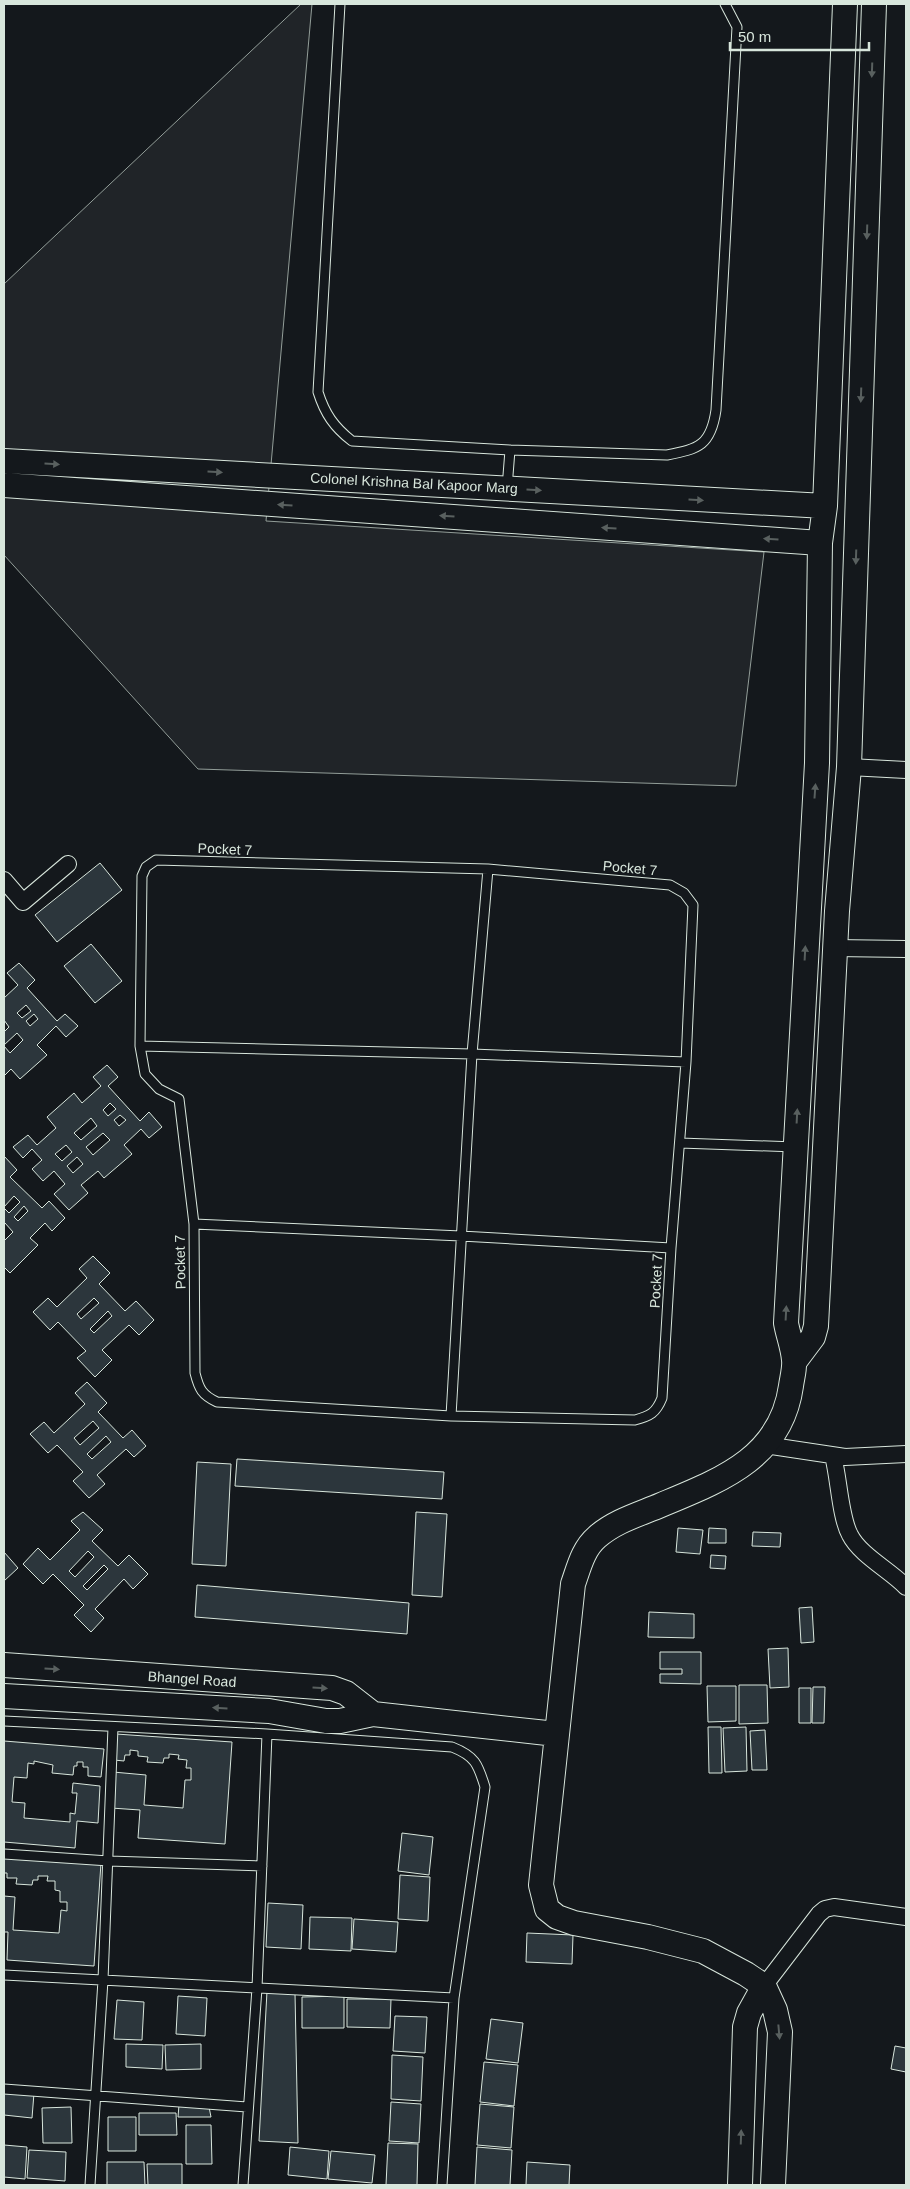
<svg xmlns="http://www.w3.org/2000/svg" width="910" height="2189" font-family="Arial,sans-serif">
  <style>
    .green { fill: #202428; stroke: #939e99 }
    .building { fill: #2c363c; stroke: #d8e6dc; fill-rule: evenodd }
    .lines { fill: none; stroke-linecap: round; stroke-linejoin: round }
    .lane-casing { stroke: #d8e6dc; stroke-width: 11 }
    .street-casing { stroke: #d8e6dc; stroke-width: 18 }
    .secondary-casing { stroke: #d8e6dc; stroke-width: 26 }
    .lane { stroke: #14181c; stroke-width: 9 }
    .street { stroke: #14181c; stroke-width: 16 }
    .secondary { stroke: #14181c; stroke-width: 24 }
    .oneway { fill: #59605f }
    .labels { text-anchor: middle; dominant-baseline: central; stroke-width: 4; stroke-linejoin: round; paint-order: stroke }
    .street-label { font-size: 14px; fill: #d8e6dc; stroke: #14181c }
  </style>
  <rect width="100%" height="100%" fill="#14181c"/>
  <path class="green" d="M301,4H312L266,521L764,552L736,786L198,769L4,555V284Z"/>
  <path class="building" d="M100,863L122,890L57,942L35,915Z
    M91,944L122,981L95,1003L64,966Z
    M19,963L35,980L27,988L57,1021L65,1014L78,1026L66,1037L56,1026L37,1045L47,1055L20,1079L11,1069L4,1076V1046L10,1053L23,1040L17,1033L4,1045V1032L9,1027L4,1020V998L18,985L7,973ZM26,1005L31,1011L22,1018L17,1013ZM34,1014L38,1019L30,1026L26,1021Z
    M107,1065L118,1077L108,1086L140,1121L149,1112L162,1127L149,1138L141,1129L124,1145L132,1154L104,1178L98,1171L81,1185L88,1193L69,1210L54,1194L65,1184L54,1171L43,1181L32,1169L42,1160L32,1149L23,1158L13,1147L28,1135L37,1145L56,1128L47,1117L74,1093L82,1103L101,1086L93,1077ZM110,1103L116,1109L108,1116L103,1110ZM120,1115L126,1120L119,1126L114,1120ZM91,1118L97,1126L81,1140L74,1133ZM103,1133L110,1140L93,1155L86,1147ZM66,1145L72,1152L62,1161L55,1154ZM77,1157L83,1164L73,1173L67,1166Z
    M4,1156L17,1170L10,1177L42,1208L49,1201L65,1218L52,1231L45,1223L30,1238L38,1245L10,1273L4,1267V1241L13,1232L5,1223L4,1225V1208L9,1213L20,1202L14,1196L4,1207ZM24,1206L28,1211L18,1221L14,1217Z
    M93,1256L110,1273L99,1284L125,1311L136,1301L154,1320L139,1335L129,1325L102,1350L112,1360L95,1377L77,1358L86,1351L58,1322L50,1330L33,1312L48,1298L57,1307L87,1278L79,1269ZM94,1298L99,1303L81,1319L77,1314ZM108,1311L112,1316L94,1333L90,1329Z
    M87,1382L107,1403L98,1412L123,1438L132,1430L146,1446L134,1457L126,1449L97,1475L105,1484L89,1498L73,1481L83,1472L57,1445L48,1453L30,1434L44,1422L54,1433L85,1404L75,1393ZM93,1421L99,1428L80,1445L74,1438ZM106,1436L111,1442L92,1459L87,1454Z
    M237,1459L444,1472L442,1499L235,1486Z
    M197,1462L231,1464L226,1566L192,1564Z
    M83,1512L103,1530L92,1541L118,1566L129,1555L148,1574L133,1589L124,1579L95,1609L104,1618L91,1632L74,1615L84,1605L53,1574L43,1584L23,1564L38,1548L50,1560L80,1530L71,1521ZM88,1551L94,1557L75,1577L69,1571ZM104,1565L108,1569L87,1590L83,1586Z
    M416,1512L447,1514L442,1597L412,1595Z
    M678,1528L703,1530L700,1554L676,1552Z
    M709,1528L726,1529V1543H708Z
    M753,1532L781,1533L780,1547L752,1546Z
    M4,1552L18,1568L4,1581Z
    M711,1555L726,1556L725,1569L710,1568Z
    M197,1585L409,1603L407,1634L195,1617Z
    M812,1607L814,1642L801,1643L799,1608Z
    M649,1612L694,1614V1638L648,1637Z
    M788,1648L789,1687L770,1688L768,1649Z
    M660,1652H701V1684L660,1683V1674H682V1669H660Z
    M739,1685H767L768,1723L739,1724Z
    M707,1686H736V1721L708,1722Z
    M813,1687H825L824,1723H812Z
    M799,1688H811V1723H799Z
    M708,1727H721L722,1773H709Z
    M746,1727L747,1771L725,1772L723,1728Z
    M765,1730L767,1770H752L750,1731Z
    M116,1734L232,1742L225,1844L138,1838L140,1810L111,1808L113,1772L146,1775L144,1805L183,1808L185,1780H191V1768H186L187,1760L178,1759L179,1755L169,1754V1758H164L163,1763L147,1762L148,1757L138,1756V1751L130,1750V1755H125L124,1761L114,1760Z
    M4,1741L104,1749L101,1777L88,1776V1767H83V1762H77V1766H74L73,1775L52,1773L53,1765L34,1761V1764L28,1763L27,1778L14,1777L12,1802L25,1803L24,1818L70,1822V1813L75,1814L77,1793H72L73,1783L100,1786L98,1823L77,1821L75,1848L4,1842Z
    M402,1833L433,1837L429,1875L398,1871Z
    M4,1857L101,1863L94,1966L7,1960L8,1932H4V1896L15,1897L13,1930L59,1933L61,1910L67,1911V1902H60V1891L55,1890V1881H47L48,1876H38V1880H33L32,1885L16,1884L17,1878H7V1873H4Z
    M400,1875L430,1877L428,1921L398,1919Z
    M268,1903L303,1905L301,1949L266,1947Z
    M310,1917L352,1918L351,1951L309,1949Z
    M354,1919L398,1922L396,1952L352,1949Z
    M527,1933L573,1935L572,1964L526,1962Z
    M267,1991L295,1993L298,2143L259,2141Z
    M178,1996L207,1998L205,2036L176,2034Z
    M344,1996V2028H302V1997Z
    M347,1999H391L390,2028L347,2027Z
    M117,2000L144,2002L142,2040L114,2039Z
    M395,2016L427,2017L425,2053L393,2051Z
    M491,2019L523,2023L518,2063L486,2059Z
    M126,2044L163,2045L162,2069L126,2067Z
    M201,2044V2069L166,2070L165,2045Z
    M895,2046L906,2048V2072L891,2069Z
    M392,2055L423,2057L421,2101L391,2099Z
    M484,2062L518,2065L514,2106L480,2102Z
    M4,2090L34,2093L32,2118L4,2115Z
    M391,2102L421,2104L419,2143L389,2141Z
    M480,2104L514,2107L511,2148L477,2145Z
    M179,2105L209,2107L211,2117H178Z
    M71,2107L72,2143H43L42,2108Z
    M139,2113H176L177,2135H139Z
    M108,2117H136V2151H108Z
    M186,2125H211L212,2164H186Z
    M388,2143L418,2144L417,2185H386Z
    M4,2145L27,2147L25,2179L4,2177Z
    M290,2147L329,2151L327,2179L288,2175Z
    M477,2147L512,2150L510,2185H475Z
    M29,2150L66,2152L65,2181L27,2178Z
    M331,2151L375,2155L372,2183L328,2179Z
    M107,2162H144L145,2185H107Z
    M527,2162L570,2165L569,2185H526Z
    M147,2164H182V2185H148Z"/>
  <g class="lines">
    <g class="lane-casing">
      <path id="lane" d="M340,4L318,392C325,414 334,427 352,441L510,450L667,455C699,449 711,445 716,410L737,27L725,4
        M507,488L510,450
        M156,860L488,869L670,885L684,893L693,905L686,1062L671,1248L662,1398C656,1413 650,1416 635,1420L451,1416L217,1402C202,1395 199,1389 195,1373L194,1224L179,1099L159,1089L145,1074L140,1046L142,876L146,867Z
        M140,1046L472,1054L686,1062
        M680,1143L795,1147
        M194,1224L461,1236L671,1248
        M451,1416L472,1054L488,869
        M4,1721L267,1734L452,1747C475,1756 478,1764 485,1787L454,1998L442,2185
        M4,1854L109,1861L262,1866
        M4,1975L454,1998
        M4,2089L247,2107
        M90,2185L103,1980L113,1727
        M243,2185L257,1988L267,1734"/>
    </g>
    <g class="street-casing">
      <path id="street" d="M849,767L906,770
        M4,880L23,902L68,864
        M835,948L906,949
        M765,1445L845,1457L906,1454
        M833,1456C839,1478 840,1517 850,1535C860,1555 891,1571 906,1587
        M764,1986L819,1914L825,1909L834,1907L906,1917"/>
    </g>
    <g class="secondary-casing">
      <path id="secondary" d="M4,461L825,506
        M4,485L820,543
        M795,1361L813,1337L816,1326L837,911L849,767L874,4
        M4,1665L332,1688L346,1693L373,1714
        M4,1696L269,1711L326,1721H340L373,1714L556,1734
        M740,2185L745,2027L749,2013L764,1986
        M773,2185L780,2032L775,2010L764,1986L746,1974L703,1951L648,1937L574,1923L557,1917L547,1909L541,1885L573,1584C579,1567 583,1549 597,1537C615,1521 640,1514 661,1505C721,1480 781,1458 791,1386C792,1378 795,1368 794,1360C793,1347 788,1335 786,1323L817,763L820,543L825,506L845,4"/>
    </g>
    <use href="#lane" class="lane"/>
    <use href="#street" class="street"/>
    <use href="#secondary" class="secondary"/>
  </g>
  <defs><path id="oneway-solid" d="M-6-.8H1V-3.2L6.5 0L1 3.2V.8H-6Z" transform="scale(1.25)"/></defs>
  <g class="oneway">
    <use href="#oneway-solid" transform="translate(872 70) rotate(92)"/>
    <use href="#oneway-solid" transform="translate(867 232) rotate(92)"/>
    <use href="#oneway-solid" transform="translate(861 395) rotate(92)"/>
    <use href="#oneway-solid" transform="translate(52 464) rotate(3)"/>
    <use href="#oneway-solid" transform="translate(215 472) rotate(3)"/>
    <use href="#oneway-solid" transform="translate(534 490) rotate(3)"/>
    <use href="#oneway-solid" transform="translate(696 500) rotate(3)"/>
    <use href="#oneway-solid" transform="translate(285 505) rotate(-176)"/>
    <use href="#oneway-solid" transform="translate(447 516) rotate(-176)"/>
    <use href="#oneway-solid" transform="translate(609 528) rotate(-176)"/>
    <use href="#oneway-solid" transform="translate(771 539) rotate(-176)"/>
    <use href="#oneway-solid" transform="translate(856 557) rotate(92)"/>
    <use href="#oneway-solid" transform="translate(815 791) rotate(-86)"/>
    <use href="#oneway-solid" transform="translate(805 953) rotate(-87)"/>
    <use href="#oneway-solid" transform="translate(797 1116) rotate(-87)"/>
    <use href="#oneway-solid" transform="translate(786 1313) rotate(-87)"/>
    <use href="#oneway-solid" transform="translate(52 1669) rotate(4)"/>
    <use href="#oneway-solid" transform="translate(320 1688) rotate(4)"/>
    <use href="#oneway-solid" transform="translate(220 1708) rotate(-177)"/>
    <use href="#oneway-solid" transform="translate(779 2032) rotate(85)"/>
    <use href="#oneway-solid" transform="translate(741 2137) rotate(-88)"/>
  </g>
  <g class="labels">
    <g class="street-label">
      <text transform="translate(414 483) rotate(3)">Colonel Krishna Bal Kapoor Marg</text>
      <text transform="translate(225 849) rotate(2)">Pocket 7</text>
      <text transform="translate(630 868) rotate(5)">Pocket 7</text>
      <text transform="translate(180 1262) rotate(-91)">Pocket 7</text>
      <text transform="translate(656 1281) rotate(-87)">Pocket 7</text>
      <text transform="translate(192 1679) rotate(4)">Bhangel Road</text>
    </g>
  </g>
  <rect width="910" height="2189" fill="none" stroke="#d8e6dc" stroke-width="10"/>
  <path d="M730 42v8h139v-8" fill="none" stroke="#d8e6dc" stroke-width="2.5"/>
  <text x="738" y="42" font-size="15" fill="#d8e6dc" stroke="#14181c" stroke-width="4" paint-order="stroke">50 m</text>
</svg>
